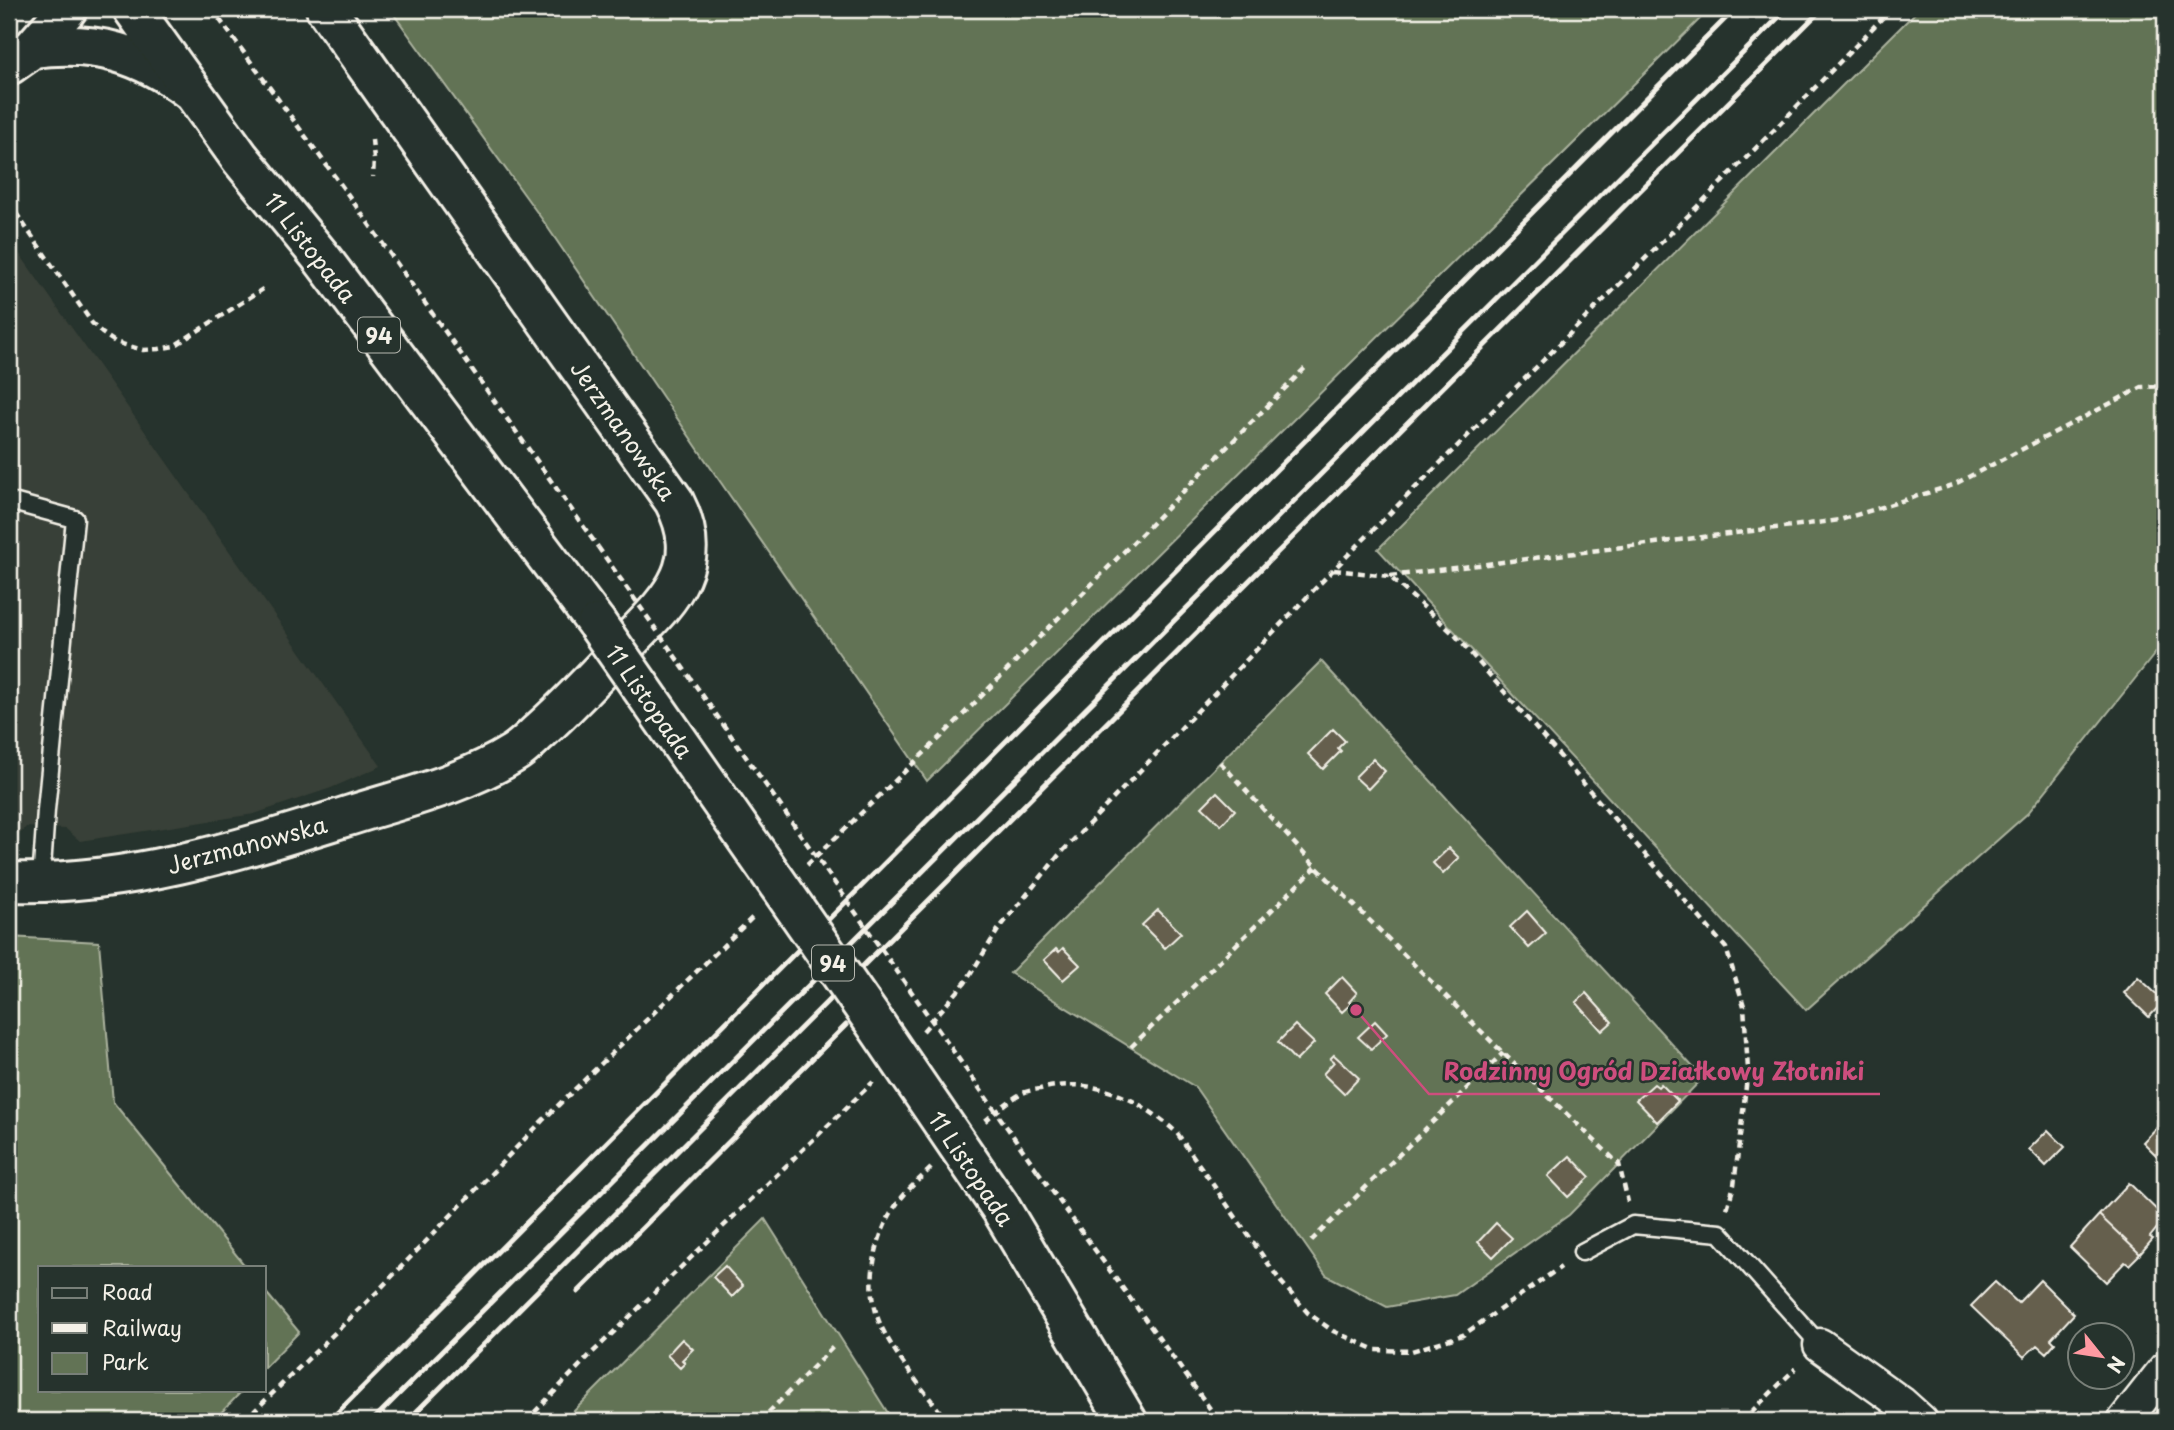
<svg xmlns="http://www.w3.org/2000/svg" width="2174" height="1430" font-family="'Playpen Sans',sans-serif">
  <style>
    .built { fill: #394037 }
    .green { fill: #627355; stroke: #abb29e; stroke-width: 2 }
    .building { fill: #655f4e; stroke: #f4f1e8; stroke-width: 2 }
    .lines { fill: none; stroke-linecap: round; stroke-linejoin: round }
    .service-casing { stroke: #f4f1e8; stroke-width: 21 }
    .minor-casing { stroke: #f4f1e8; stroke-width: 37 }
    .tertiary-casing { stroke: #f4f1e8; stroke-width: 44 }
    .primary-casing { stroke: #f4f1e8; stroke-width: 44 }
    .path { stroke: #f4f1e8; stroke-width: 4.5; stroke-dasharray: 7 5; stroke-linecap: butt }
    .service { stroke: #26332d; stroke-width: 16 }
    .minor { stroke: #26332d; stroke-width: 32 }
    .tertiary { stroke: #26332d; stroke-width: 38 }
    .primary { stroke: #26332d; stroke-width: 38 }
    .rail { stroke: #f4f1e8; stroke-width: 5 }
    .primary-bridge-casing { stroke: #f4f1e8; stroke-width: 44; stroke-linecap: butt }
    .path-bridge { stroke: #f4f1e8; stroke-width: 4.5; stroke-dasharray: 7 5; stroke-linecap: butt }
    .primary-bridge { stroke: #26332d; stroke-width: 38 }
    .labels { text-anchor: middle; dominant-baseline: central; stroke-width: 5; stroke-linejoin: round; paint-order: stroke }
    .shield { fill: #26332d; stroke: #b6b8b0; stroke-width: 2 }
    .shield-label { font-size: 21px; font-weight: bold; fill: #f4f1e8 }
    .street-label { font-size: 23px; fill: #f4f1e8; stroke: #26332d }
    .leader { fill: none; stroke: #ce4e7e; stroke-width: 2.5 }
    .callout-dot { fill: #ce4e7e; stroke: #26332d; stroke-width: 2.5 }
    .callout-label { font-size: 24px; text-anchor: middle; font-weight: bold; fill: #ce4e7e; stroke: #26332d; stroke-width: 5; stroke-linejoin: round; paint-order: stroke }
  </style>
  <rect width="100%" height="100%" fill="#26332d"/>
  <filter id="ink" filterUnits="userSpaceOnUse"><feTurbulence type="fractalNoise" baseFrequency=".0143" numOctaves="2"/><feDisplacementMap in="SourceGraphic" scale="14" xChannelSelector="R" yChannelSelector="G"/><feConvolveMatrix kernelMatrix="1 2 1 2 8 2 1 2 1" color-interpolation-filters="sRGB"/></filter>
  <g filter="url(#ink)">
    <path class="built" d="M9,239L381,766L331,788L254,814L80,841L66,829L26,827L9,846Z"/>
    <path class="green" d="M390,9H1710L927,781L717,477L544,222Z
      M1919,9H2165V641L2028,813L1806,1010L1378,549Z
      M1321,661L1703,1078L1569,1215L1455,1295L1387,1307L1326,1275L1195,1087L1010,973Z
      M9,937L99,942L113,1102L246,1267H40V1390H243L213,1421H22L9,1409Z
      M765,1219L893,1421H564Z
      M264,1290L299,1332L264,1368Z"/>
    <path class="building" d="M9,691H17L14,741H9Z
      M1333,729L1345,741L1338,748L1341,751L1323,769L1308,754Z
      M1373,759L1385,771L1368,789L1355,777Z
      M1217,792L1235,810L1221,825L1202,807Z
      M1449,848L1459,858L1443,874L1433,863Z
      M1158,910L1181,933L1165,948L1142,925Z
      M1527,911L1546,933L1529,948L1510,927Z
      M1063,948L1080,965L1063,980L1044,960L1056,949L1059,952Z
      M1342,977L1357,993L1349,1002L1351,1004L1342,1012L1325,994Z
      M2138,977L2164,1001L2149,1017L2124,993Z
      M1586,993L1612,1022L1602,1031L1576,1002Z
      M1375,1021L1387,1034L1371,1049L1358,1037Z
      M1295,1025L1314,1043L1296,1061L1278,1042Z
      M1334,1055L1359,1078L1344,1094L1323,1074L1334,1062L1330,1059Z
      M1654,1084L1658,1087L1661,1084L1678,1101L1657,1122L1636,1100Z
      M2165,1119V1164L2143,1142Z
      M2048,1130L2065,1147L2046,1166L2029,1149Z
      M1570,1156L1590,1177L1568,1197L1548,1176Z
      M2129,1183L2165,1218L2150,1237L2153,1239L2140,1254L2099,1215Z
      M2099,1215L2140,1254L2129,1265L2125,1262L2106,1282L2070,1247Z
      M1496,1223L1512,1238L1493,1257L1478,1242Z
      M725,1266L743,1286L732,1297L713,1277Z
      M2040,1280L2074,1314L2051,1339L2055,1343L2046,1353L2037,1345L2024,1357L1971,1306L1995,1282L2018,1303Z
      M682,1339L693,1349L682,1360L685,1363L680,1368L667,1355Z"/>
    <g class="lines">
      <g class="service-casing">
        <path id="service" d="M9,501L75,519L46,810L41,883
          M1582,1252L1633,1225L1720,1233L1820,1345"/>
      </g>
      <g class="minor-casing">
        <path id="minor" d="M1820,1345L1901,1403L1921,1421
          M2124,1421L2165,1369"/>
      </g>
      <g class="tertiary-casing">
        <path id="tertiary" d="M33,48C95,40 141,53 191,91
          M9,65L33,48L67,9
          M9,882C127,886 239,850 351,815C405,798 465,784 514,753C524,747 533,737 542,729C572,702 600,672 628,642C671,598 707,565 674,501L326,9"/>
      </g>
      <g class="primary-casing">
        <path id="primary" d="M133,9L240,158L320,256L597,624
          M1000,1207L1127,1421"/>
      </g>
      <path class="path" d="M212,9L344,189L598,547
        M283,9L289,17
        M372,140L374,159L373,177
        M9,203L92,323L102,333L115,342L143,350L159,349L174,346L263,289
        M1334,570L1389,576L1455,635L1726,948L1744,1006L1748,1070L1734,1185L1727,1209
        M1390,576L1840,520L1953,485L2142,387L2165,386
        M1220,762L1316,867L1503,1053L1619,1164L1628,1202
        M807,865L944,734L1307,366
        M923,1031L965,983L998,930L1059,855L1333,570L1774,130L1891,9
        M1131,1047L1316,867
        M985,1121C996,1112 1007,1102 1019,1095C1025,1091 1033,1090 1040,1089C1092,1076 1138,1097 1177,1133L1281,1282L1308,1313L1333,1331L1376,1350L1412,1351L1463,1335L1561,1267
        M931,1168C922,1177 912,1185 904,1195C875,1227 862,1288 882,1328C899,1362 925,1391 947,1421
        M1037,1170L1219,1421
        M1311,1241L1503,1053
        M244,1421L377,1292L543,1120L755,915
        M526,1421L591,1354L873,1082
        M760,1421L834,1346
        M1742,1421L1796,1368"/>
      <use href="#service" class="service"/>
      <use href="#minor" class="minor"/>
      <use href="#tertiary" class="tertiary"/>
      <use href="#primary" class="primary"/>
      <path class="rail" d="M578,1292L846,1025
        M329,1421L1735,9
        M372,1421L1787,9
        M407,1421L1822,9"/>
      <g class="primary-bridge-casing">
        <path id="primary-bridge" d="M597,624L874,1022L1000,1207"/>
      </g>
      <path class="path-bridge" d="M598,547L1037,1170"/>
      <use href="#primary-bridge" class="primary-bridge"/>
    </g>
  </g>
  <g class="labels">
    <g class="shield">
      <rect x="358" y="317.5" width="42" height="35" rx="5"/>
      <rect x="812" y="945.5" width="42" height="35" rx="5"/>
    </g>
    <g class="shield-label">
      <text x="379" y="335">94</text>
      <text x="833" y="963">94</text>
    </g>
    <g class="street-label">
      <text transform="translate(311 247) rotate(52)">11 Listopada</text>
      <text transform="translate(624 430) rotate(55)">Jerzmanowska</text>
      <text transform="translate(650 701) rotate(55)">11 Listopada</text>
      <text transform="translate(247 844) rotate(-15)">Jerzmanowska</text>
      <text transform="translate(972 1168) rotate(56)">11 Listopada</text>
    </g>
  </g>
  <path class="leader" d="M1356 1010L1429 1094H1880"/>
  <circle class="callout-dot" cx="1356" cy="1010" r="7"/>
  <g class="callout-label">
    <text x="1654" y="1080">Rodzinny Ogród Działkowy Złotniki</text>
  </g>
  <rect width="2174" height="1430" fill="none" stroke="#26332d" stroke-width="35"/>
  <rect x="18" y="18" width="2139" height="1395" fill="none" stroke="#f4f1e8" stroke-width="2.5" filter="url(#ink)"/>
  <rect x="38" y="1266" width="228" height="126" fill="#26332d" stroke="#787f78" stroke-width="2"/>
  <rect x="52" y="1288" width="35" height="10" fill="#26332d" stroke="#787f78" stroke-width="2"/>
  <text x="102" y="1300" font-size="21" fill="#f4f1e8">Road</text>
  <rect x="52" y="1323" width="35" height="10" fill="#f4f1e8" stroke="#787f78" stroke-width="2"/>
  <text x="102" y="1336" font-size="21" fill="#f4f1e8">Railway</text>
  <rect x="52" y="1353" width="35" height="21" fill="#627355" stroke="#787f78" stroke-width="2"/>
  <text x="102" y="1370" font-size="21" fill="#f4f1e8">Park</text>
  <g transform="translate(2101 1356) rotate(120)"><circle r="33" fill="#26332d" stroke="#787f78" stroke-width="2"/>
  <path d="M0-5L12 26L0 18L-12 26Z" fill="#ff9aa2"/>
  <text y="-10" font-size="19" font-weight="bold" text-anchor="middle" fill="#f4f1e8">N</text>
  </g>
</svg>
